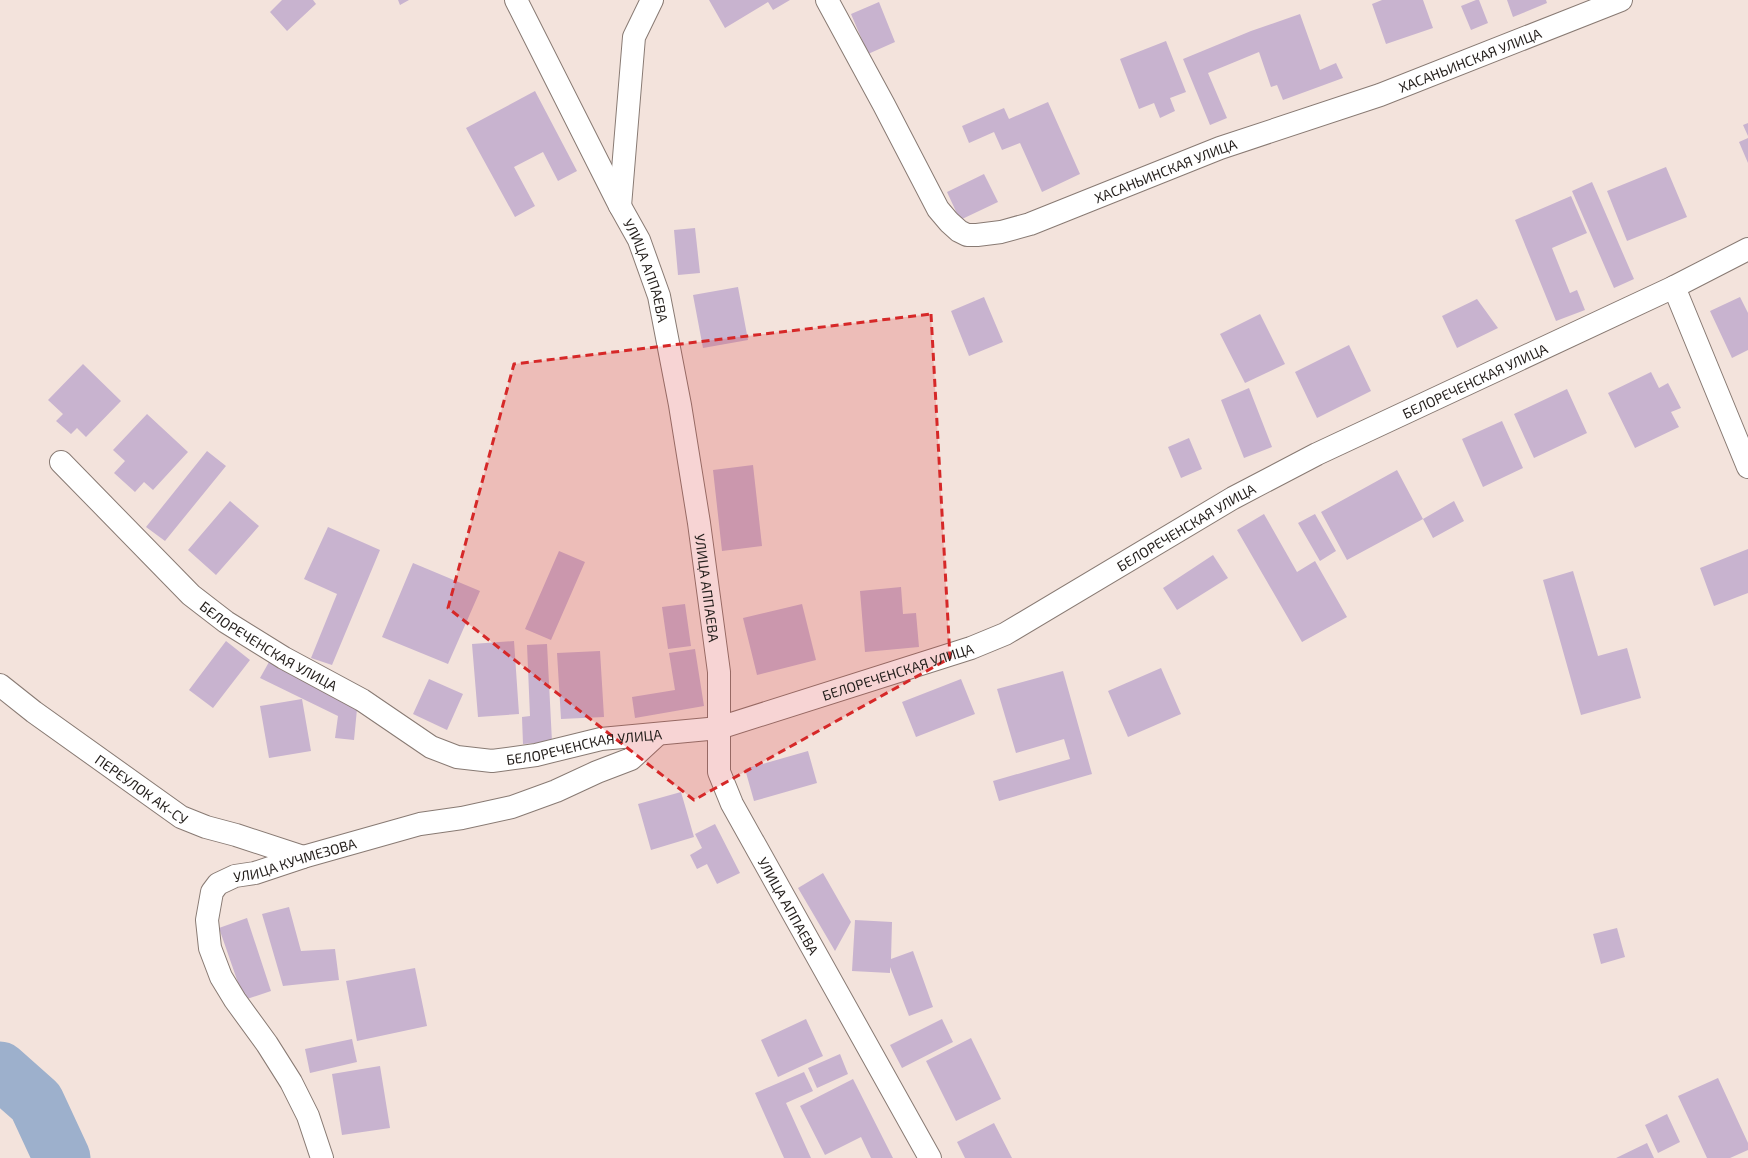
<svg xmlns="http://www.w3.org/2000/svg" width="1748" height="1158" font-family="'Exo 2',sans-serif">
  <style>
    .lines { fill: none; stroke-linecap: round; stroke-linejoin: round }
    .river { stroke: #9db0cc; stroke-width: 57 }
    .building { fill: #c8b3cf }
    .minor-casing { stroke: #887a73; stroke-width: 24 }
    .minor { stroke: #fff; stroke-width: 22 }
    .marked { fill: #d62828; fill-opacity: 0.2; stroke: #d62828; stroke-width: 3; stroke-dasharray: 8 5; stroke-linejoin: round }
    .labels { text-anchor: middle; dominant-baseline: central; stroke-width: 4; stroke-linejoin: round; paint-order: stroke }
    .street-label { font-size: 14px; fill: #241f1c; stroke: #fef1eb }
  </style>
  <rect width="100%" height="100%" fill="#f3e3dc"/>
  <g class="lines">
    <path class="river" d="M0,1070L36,1102L62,1158"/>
  </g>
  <path class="building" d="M282,0H313L316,4L287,31L270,12Z
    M398,0H409L400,5Z
    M709,0H790L773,10L768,2L725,28Z
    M1382,0H1423L1433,28L1386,44L1372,4Z
    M1476,0H1479L1488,23L1471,30L1461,6Z
    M1507,0H1546L1547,3L1513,17Z
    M879,2L895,42L868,54L851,14Z
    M1300,14L1320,70L1336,63L1343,78L1283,100L1277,85L1271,87L1259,52L1208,73L1227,118L1210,125L1183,59L1251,31Z
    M1166,41L1186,92L1170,98L1175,111L1160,118L1154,103L1139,109L1120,59Z
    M535,91L577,171L558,181L543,152L514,167L535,206L515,217L466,128Z
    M1048,102L1080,174L1042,192L1020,143L1002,150L994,132L969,143L962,126L1004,108L1009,119Z
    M1748,123V136L1743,125Z
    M1748,138V163L1739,142Z
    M1666,167L1687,217L1627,241L1607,191Z
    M984,174L998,202L960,220L947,192Z
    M1592,182L1634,279L1614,288L1572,191Z
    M1571,196L1587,233L1552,248L1570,293L1577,290L1585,310L1556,321L1515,220Z
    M695,228L700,273L678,275L674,230Z
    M738,287L748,340L703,348L693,295Z
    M984,297L1003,342L969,356L951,311Z
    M1740,297L1748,313V350L1732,358L1710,311Z
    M1477,299L1498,328L1457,348L1442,316Z
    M1260,314L1285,364L1245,383L1220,334Z
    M1349,345L1371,391L1317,418L1295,372Z
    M83,364L121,401L86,437L77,428L71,434L56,421L63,414L48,400Z
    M1651,372L1659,388L1668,383L1681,408L1671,412L1679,427L1635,448L1608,393Z
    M1249,388L1272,447L1244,458L1221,400Z
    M1567,389L1587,433L1534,458L1514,414Z
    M147,414L188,452L153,490L144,482L135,492L114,473L125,461L113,450Z
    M1502,421L1523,468L1483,487L1462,439Z
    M1189,438L1202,469L1181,478L1168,447Z
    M207,451L226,466L165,541L146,527Z
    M753,465L762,546L722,551L713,470Z
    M1397,470L1423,519L1347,560L1321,512Z
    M230,501L259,526L216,575L188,550Z
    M1454,501L1464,521L1433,538L1423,519Z
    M1264,514L1297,572L1315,561L1347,617L1302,642L1237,530Z
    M1315,514L1336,551L1320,561L1298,523Z
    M328,527L380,550L332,665L311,658L337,594L304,579Z
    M1748,549V593L1714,606L1700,568Z
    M559,551L585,562L551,640L525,629Z
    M1213,555L1228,578L1177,610L1163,588Z
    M413,563L480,591L448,664L382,637Z
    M1573,571L1598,656L1627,648L1641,698L1581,715L1543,580Z
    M901,587L903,614L916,613L919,647L865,652L860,591Z
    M685,604L691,646L668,649L662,607Z
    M802,604L816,660L757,675L743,618Z
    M226,641L250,660L213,708L189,690Z
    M514,641L519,714L478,717L472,644Z
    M547,644L552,742L523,744L522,717L530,716L527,645Z
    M695,649L704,706L635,718L632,697L675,690L669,653Z
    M600,651L604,717L561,719L557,653Z
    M269,662L357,709L354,740L335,738L338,716L260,678Z
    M1161,668L1181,714L1128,737L1108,691Z
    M1063,671L1092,774L999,801L993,781L1070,759L1064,739L1016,753L997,689Z
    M429,679L463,694L447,730L413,714Z
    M961,679L975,714L916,737L902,702Z
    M302,699L311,751L269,758L260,706Z
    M808,751L817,783L754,801L745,769Z
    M681,792L694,837L651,850L638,804Z
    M715,824L740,873L717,884L707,864L697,869L690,855L702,848L695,834Z
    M823,873L851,922L835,951L798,888Z
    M289,907L301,951L335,949L339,980L283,986L262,914Z
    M247,918L271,991L244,1000L219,928Z
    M855,920L892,922L891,959L913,951L933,1007L909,1016L890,967V973L852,971Z
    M1617,928L1625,957L1601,964L1593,934Z
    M415,968L427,1026L357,1041L346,981Z
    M806,1019L823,1056L778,1077L761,1040Z
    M942,1019L953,1042L902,1068L890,1045Z
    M971,1038L1001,1099L956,1121L926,1061Z
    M352,1039L357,1062L310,1073L305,1049Z
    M840,1054L848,1074L817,1088L808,1068Z
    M380,1066L390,1128L342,1135L332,1074Z
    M804,1072L813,1091L786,1103L811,1158H784L755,1093Z
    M1718,1078L1748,1143V1150L1730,1158H1707L1678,1096Z
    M853,1079L893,1158H871L861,1137L825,1155L800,1106Z
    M1667,1114L1680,1142L1658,1153L1645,1125Z
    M994,1123L1012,1158H965L957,1142Z
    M1647,1143L1654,1158H1616Z"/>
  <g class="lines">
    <g class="minor-casing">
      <g id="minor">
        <path id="s1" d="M516,0L620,206L639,240L659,296L680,405L699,523L719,672V772L732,804L930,1158"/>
        <path id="s2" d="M827,0L884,105L938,209L949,222L959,231L967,235H977L1001,232L1030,224L1220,148L1380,95L1621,0"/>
        <path d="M620,206L634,37L652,0"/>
        <path d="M1674,287L1748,467"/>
        <path id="s3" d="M61,462L191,595L226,622L284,658L362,700L431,747L457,757L492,761L536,755L601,739L719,728L971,648L1005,634L1233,498L1317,454L1674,287L1748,249"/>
        <path id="s4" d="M0,685L34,712L181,817L206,827L236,835L303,857"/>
        <path id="s5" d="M322,1158L308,1116L291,1082L267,1044L235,1000L221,977L210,948L207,920L212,892L218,884L235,876L255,873L303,857L420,824L462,818L512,807L556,791L597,772L631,759L657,735"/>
      </g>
    </g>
    <use href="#minor" class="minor"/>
  </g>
  <path class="marked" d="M931,314L950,658L694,800L448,608L514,364Z"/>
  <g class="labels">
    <g class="street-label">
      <text stroke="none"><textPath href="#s2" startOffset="810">ХАСАНЬИНСКАЯ УЛИЦА</textPath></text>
      <text stroke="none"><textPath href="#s2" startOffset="486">ХАСАНЬИНСКАЯ УЛИЦА</textPath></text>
      <text stroke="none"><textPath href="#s1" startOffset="301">УЛИЦА АППАЕВА</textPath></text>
      <text stroke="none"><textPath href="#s3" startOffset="1599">БЕЛОРЕЧЕНСКАЯ УЛИЦА</textPath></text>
      <text stroke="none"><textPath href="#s3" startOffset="1275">БЕЛОРЕЧЕНСКАЯ УЛИЦА</textPath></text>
      <text stroke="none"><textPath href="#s1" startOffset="625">УЛИЦА АППАЕВА</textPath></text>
      <text stroke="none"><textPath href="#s3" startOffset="279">БЕЛОРЕЧЕНСКАЯ УЛИЦА</textPath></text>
      <text stroke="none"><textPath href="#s3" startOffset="951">БЕЛОРЕЧЕНСКАЯ УЛИЦА</textPath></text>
      <text stroke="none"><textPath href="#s3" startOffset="627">БЕЛОРЕЧЕНСКАЯ УЛИЦА</textPath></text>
      <text stroke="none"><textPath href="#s4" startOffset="176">ПЕРЕУЛОК АК-СУ</textPath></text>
      <text stroke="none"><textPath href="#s5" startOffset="387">УЛИЦА КУЧМЕЗОВА</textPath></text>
      <text stroke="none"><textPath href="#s1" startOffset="961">УЛИЦА АППАЕВА</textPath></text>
    </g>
  </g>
</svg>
